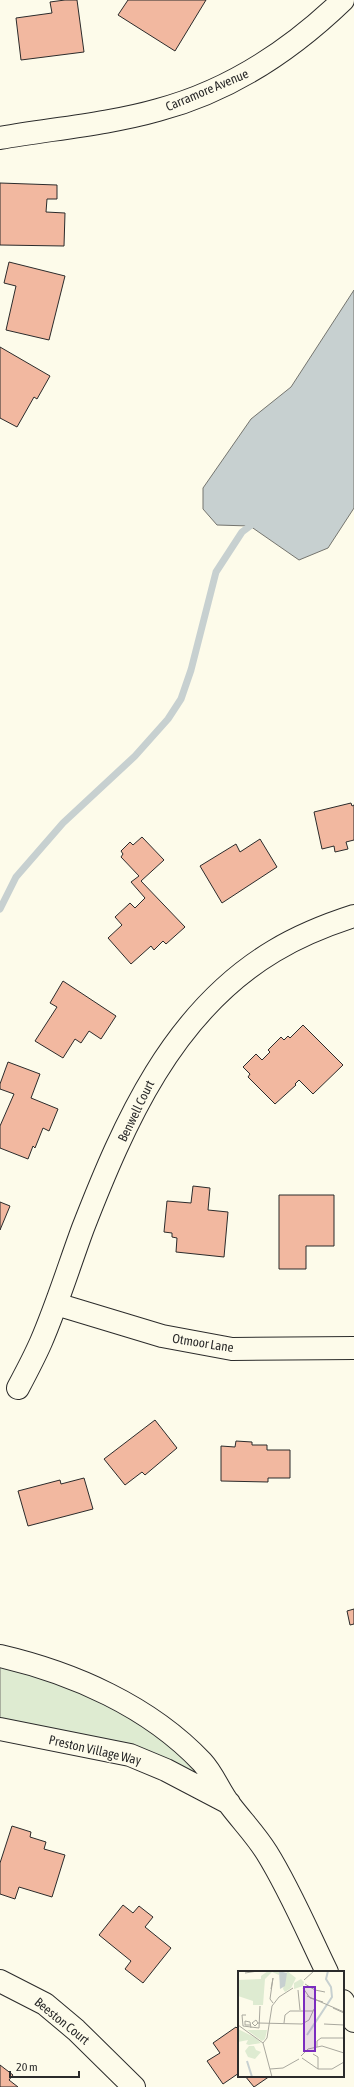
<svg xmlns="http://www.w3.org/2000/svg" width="354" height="2087" font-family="'Asap Condensed',sans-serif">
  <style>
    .green { fill: #deebd1; stroke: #74746e }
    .water { fill: #c7d0d0; stroke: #74746e }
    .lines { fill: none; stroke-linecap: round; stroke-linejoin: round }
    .stream { stroke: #c7d0d0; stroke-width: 7 }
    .building { fill: #f2b8a0; stroke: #2b2b2b }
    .minor-casing { stroke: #2b2b2b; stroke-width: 24 }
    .minor { stroke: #fdfbea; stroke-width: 22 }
    .labels { text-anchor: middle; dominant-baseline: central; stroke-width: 3; stroke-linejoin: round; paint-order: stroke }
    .street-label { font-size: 13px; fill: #2b2b2b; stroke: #fdfbea }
    .inset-river { fill: none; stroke: #c7d0d0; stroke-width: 2 }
    .inset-road { fill: none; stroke: #a9a89e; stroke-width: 1 }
    .view { fill: #7b2cbf; fill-opacity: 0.15; stroke: #7b2cbf; stroke-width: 2 }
    .inset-edge { fill: none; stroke: #2b2b2b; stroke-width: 2 }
  </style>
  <rect width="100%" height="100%" fill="#fdfbea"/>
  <path class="green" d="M0,1663L100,1698L158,1731L216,1789L0,1722Z"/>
  <path class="water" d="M354,290V508L328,548L299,560L250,526L217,525L203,509V488L251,419L291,387Z"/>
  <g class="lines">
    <path class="stream" d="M0,909L16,877L63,823L135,756L168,719L181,699L191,670L216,572L242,532L250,526"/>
  </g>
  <path class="building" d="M65,0H77L84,52L21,60L16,18L52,13L50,2Z
    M128,0H206L175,51L118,15Z
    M0,183L57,185V199H47L46,212L65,213L64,246L0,245Z
    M9,262L65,276L49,340L6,330L16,286L4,283Z
    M0,347L50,376L37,399L34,397L17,427L0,418Z
    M351,803L352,806L354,805V840L346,842L348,849L335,852L334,846L322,849L314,812Z
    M142,837L164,860L141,881L185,927L166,944L163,941L154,950L151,946L131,964L108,938L122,925L115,917L130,903L135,908L145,898L131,882L139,876L121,857L123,854L121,851L130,842L133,845Z
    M260,839L277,867L222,903L200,866L236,844L240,852Z
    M63,981L116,1016L101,1039L89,1031L81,1043L75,1039L63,1058L35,1041L57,1007L50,1003Z
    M303,1025L343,1065L313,1094L299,1080L295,1084L296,1085L275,1104L248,1077L250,1074L243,1067L256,1054L262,1060L270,1052L268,1050L281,1037L284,1040L288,1036L290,1038Z
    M8,1062L40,1074L31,1098L58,1109L49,1131L43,1128L35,1148L33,1146L28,1159L0,1148V1126L14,1094L0,1089V1084Z
    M193,1186L210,1188L208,1210L228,1212L224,1257L176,1252L177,1238L172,1237V1233L164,1232L167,1201L191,1203Z
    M279,1195H334V1246H306V1269H279Z
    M0,1202L10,1206L0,1230Z
    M155,1420L177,1448L145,1475L142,1472L125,1485L104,1459Z
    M236,1441L252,1442V1445H267V1450H290V1478H268V1482L221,1481V1446L235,1447Z
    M84,1478L93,1509L28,1526L18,1491L60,1480L61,1484Z
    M354,1609V1624L350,1625L347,1611Z
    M12,1826L31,1832L30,1837L46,1842L44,1849L65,1855L52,1897L19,1887L15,1899L0,1894V1863Z
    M123,1905L133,1913L139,1906L153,1917L145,1927L171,1948L143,1983L125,1969L131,1961L99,1935Z
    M236,2027L239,2030V2073L223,2084L207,2061L220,2053L213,2043Z
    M0,2065L13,2075L9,2080L18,2087H0Z
    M245,2076H270L254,2087Z"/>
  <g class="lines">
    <g class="minor-casing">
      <path id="minor" d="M0,138C51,129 109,124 158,110C230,91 290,51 343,0
        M56,1304L162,1336L232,1349L354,1348
        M18,1388C26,1373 34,1358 41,1342C57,1305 69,1266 83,1228C124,1123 172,1012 274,951C299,936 326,925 354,916
        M0,1656C73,1673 149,1706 202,1762C214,1775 219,1791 230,1805C242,1821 256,1835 267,1853C290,1890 308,1933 327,1972
        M0,1729L130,1755L166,1770L229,1803
        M0,1981L45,2004L76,2030L134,2087
        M343,2001L354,2021"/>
    </g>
    <use href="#minor" class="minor"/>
  </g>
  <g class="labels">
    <g class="street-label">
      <text transform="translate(207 90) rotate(-23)">Carramore Avenue</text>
      <text transform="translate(136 1111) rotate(-64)">Benwell Court</text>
      <text transform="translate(203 1343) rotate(9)">Otmoor Lane</text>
      <text transform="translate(95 1750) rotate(13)">Preston Village Way</text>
      <text transform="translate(62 2021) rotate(39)">Beeston Court</text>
    </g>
  </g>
  <g transform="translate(238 1971)">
    <rect width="106" height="106" fill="#fdfbea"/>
    <path d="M30,0H41V4L34,1L27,8L25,34H15V30L0,25V9L23,8V5ZM49,0L58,7L53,17L47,21L45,18ZM63,8L66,11L65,15L56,18V12ZM0,58L18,67L23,72L11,74L8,73L10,69L0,71ZM9,59H29L27,68L24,70ZM11,75H16L18,79L23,81L17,88L10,86L7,80Z" fill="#deebd1"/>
    <path d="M41,0L49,2L47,15L42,18Z" fill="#c7d0d0"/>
    <path class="inset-river" d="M69,64L94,26L93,16L88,8L90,0M9,90L14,106"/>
    <path class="inset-road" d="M7,2L20,0M66,9L76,0M67,13L77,19L87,21M65,17L72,27L85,31M33,18L35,7L32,28L35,32M60,19L62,39M69,25L106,41M95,37L106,42M8,44H4L5,55L21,57L22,35M20,52L17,55L14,52L18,49L20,52L64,53L71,49L76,38M46,52L47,44L52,40H75M86,53L106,54M0,54L25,72L34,106M12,54H7V50L12,51L13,57M25,72L29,67L34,35L41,26L55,17M79,76V70L83,67H106M75,83L80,86V98M63,85L70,78L84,75L106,82M64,87L80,98H94L106,91M32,98L45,97L61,88"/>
    <path class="view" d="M66,16H77V80H66Z"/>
    <rect width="106" height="106" class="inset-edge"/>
  </g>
  <path d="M10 2071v6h69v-6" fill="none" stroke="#2b2b2b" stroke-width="2"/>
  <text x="16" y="2071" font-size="12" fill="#2b2b2b" stroke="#fdfbea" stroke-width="3" paint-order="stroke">20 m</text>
</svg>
